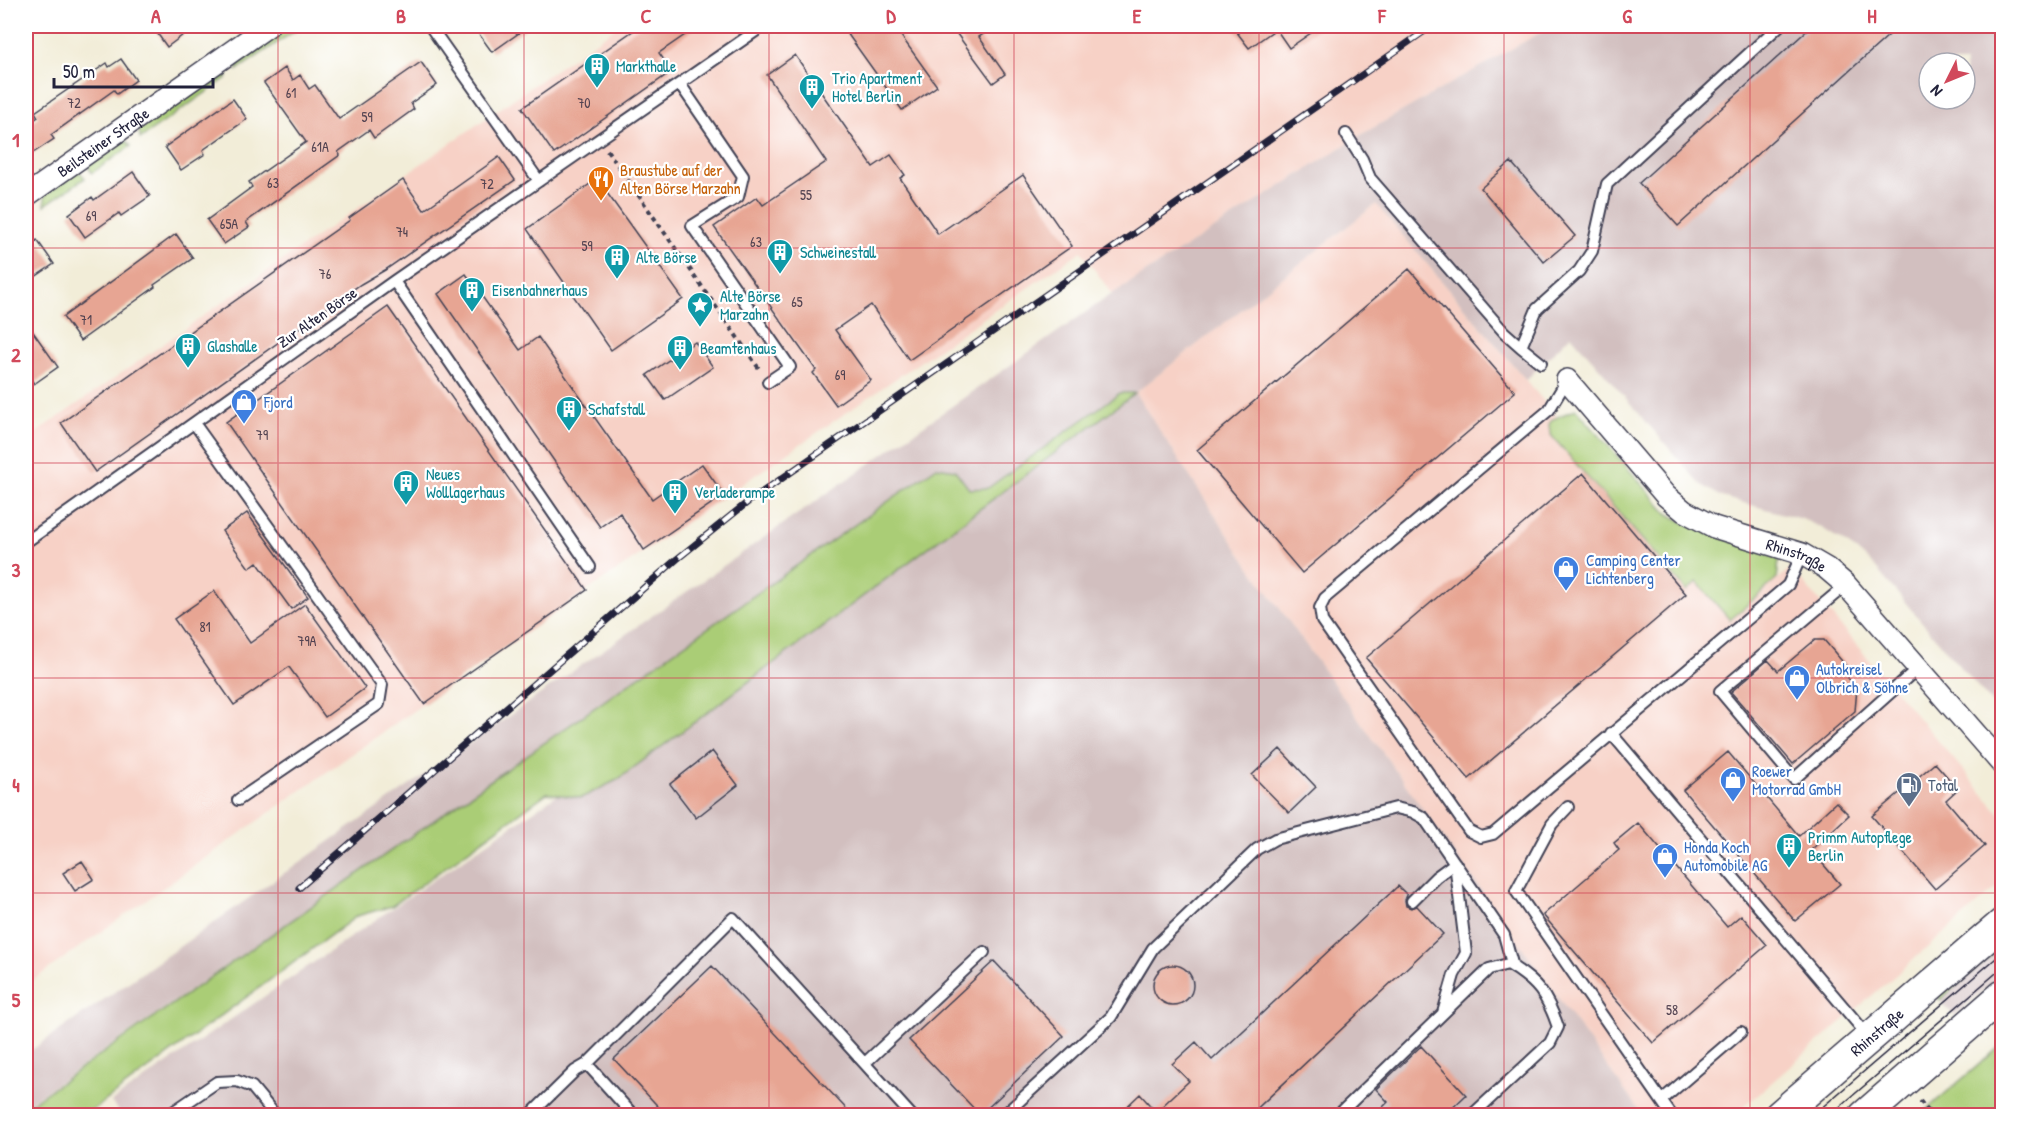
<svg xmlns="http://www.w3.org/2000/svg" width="2028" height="1141" font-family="'Patrick Hand',sans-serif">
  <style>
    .built { fill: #f7d1c6 }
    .industrial { fill: #d2bfbf; fill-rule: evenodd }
    .green { fill: #aacd76; stroke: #667858; stroke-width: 1.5 }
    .building { fill: #e7a593 }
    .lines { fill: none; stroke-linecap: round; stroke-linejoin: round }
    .lane-casing { stroke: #414053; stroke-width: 14 }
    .street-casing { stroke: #414053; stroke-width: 24 }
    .secondary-casing { stroke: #414053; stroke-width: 33 }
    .path { stroke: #414053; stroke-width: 4; stroke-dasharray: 4.5 4.5; stroke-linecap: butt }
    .lane { stroke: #fff; stroke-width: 10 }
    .street { stroke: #fff; stroke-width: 21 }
    .secondary { stroke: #fff; stroke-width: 30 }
    .tram { stroke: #22223b; stroke-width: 1.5 }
    .rail-casing { stroke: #22223b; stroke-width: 7 }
    .rail { stroke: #fff; stroke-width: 4.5; stroke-dasharray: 14; stroke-linecap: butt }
    .grid { fill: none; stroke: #d1495b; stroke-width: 1.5; stroke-opacity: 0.55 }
    .labels { text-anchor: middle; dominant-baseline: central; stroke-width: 4.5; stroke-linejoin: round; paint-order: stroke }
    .number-label { font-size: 14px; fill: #534351 }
    .culture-label { font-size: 16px; fill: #0d838f; stroke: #fff; text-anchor: start }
    .street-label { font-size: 16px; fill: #22223b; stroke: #fff }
    .food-label { font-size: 16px; fill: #c56008; stroke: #fff; text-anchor: start }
    .shop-label { font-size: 16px; fill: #366cbe; stroke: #fff; text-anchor: start }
    .service-label { font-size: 16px; fill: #4e5e75; stroke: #fff; text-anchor: start }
    .neatline { fill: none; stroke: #d1495b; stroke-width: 2 }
    .grid-label { font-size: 20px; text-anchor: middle; font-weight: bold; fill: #d1495b }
  </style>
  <rect width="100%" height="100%" fill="#fff"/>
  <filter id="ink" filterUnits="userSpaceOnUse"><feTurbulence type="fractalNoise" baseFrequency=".0167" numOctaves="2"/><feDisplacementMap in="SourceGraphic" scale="12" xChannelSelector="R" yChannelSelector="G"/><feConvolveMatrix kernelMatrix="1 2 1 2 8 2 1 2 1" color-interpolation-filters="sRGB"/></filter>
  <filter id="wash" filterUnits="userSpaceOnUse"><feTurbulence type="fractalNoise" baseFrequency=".008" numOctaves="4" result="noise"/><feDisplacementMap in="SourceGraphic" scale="24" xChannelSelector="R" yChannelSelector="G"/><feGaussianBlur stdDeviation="1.35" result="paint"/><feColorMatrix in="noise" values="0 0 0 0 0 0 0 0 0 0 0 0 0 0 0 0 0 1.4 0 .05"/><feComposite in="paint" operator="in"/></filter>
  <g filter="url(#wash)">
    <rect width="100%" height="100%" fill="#f2edd8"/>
    <path class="built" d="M618,26H770L777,35L790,26H1552L1364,133L1112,294L1081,251L420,706L26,985V440Z
      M1376,204L1730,620L1791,568L2002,816V883L1734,1115H1642L1242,556L1135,393Z"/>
    <path class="industrial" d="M1552,26H2002V715L1873,565L1856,550L1822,528L1802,519L1722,497L1700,484L1571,335L1526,380L1376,204L1135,393L1242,556L1642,1115L183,1116L181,1113L178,1116L121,1115L111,1102L975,507L937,468L26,1105V1054L1112,294L1364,133ZM1929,63H1965V99H1929Z
      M2002,947V974L1954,1016L1940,1000Z"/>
    <path class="green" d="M284,26H302L237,70L238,59Z
      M220,71L228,77L140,139L139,129Z
      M124,139L131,146L92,173L87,165Z
      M79,171L85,178L45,205V195Z
      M1120,393H1135L617,780L581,798L547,793L392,906L357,916L86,1115H26V1107L937,467L955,470L969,489L988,488Z
      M1576,409L1667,513C1702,535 1743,540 1779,560L1777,579L1730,620L1697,582L1687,591L1550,434L1549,424L1553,419Z
      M2002,938V947L1940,1000L1936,995Z
      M2002,1045V1115H1919L1927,1109Z"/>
    <g id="blocks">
      <path class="building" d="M152,26H195L167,47Z
        M473,26H529L492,52Z
        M640,26H698L659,53L672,71L554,154L522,108Z
        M842,26H894L937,86L902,110Z
        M951,26H995L979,37L1005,74L993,83Z
        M1232,26H1321L1289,48L1276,29L1249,48Z
        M1812,26H1899L1678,226L1639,183Z
        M795,55L873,167L891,155L905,175L900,178L938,234L1023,175L1072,246L909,360L871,305L835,330L871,380L836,405L813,373L816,370L714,227L757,197L763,205L826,162L767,75Z
        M121,59L136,80L117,94L114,90L51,135L54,139L33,153L26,142V126L38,117L35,112L107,63L109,67Z
        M421,62L437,85L411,103L414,109L374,138L369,130L338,152L340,155L246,222L249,227L224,244L207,220L252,187L249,182L306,142L264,83L285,68L293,80L300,75L309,89L315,85L339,119Z
        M233,99L247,119L203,150L205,154L181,170L165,147Z
        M499,157L515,180L385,270L361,284L95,472L61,423L350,220L349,218L403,180L424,210Z
        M1511,162L1575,236L1544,262L1481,188Z
        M133,172L150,196L121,216L119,213L85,237L69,214L92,197L94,200Z
        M597,179L683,299L611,350L527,229Z
        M176,234L193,258L154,285L155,287L80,341L63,317Z
        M37,240L54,264L26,283V248Z
        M1409,269L1515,392L1302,573L1197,450Z
        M466,274L520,350L538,337L652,499L702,464L724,495L644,550L620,513L600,527L438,294Z
        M388,307L587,590L424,704L226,422Z
        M26,322L58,367L34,384L26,371Z
        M695,342L713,367L665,400L647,375Z
        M1583,473L1686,594L1469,779L1366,658Z
        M247,513L308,597L291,609L257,562L249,568L222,531Z
        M214,591L250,643L305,604L365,688L325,717L289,667L234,705L174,619Z
        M1815,640H1824L1847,667V677L1857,688L1855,711L1793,764L1731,692L1768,660L1778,671Z
        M1280,749L1316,787L1289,813L1252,775Z
        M712,751L738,785L696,818L670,784Z
        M1728,752L1799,836L1836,802L1849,815L1811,850L1840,884L1795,921L1683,790Z
        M1935,763L1958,789L1946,800L1985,846L1935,889L1872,816Z
        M1638,823L1727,927L1741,915L1767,945L1653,1043L1543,915L1619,850L1614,843Z
        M82,861L94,879L75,891L63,873Z
        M1398,886L1407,895L1405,900L1406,906L1411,908L1417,906L1443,934L1249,1116H1117L1140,1094L1156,1112L1189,1081L1172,1064L1196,1042L1212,1060Z
        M994,961L1064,1036L980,1115L909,1040Z
        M1153 985a20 20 0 1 1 40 0a20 20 0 1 1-40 0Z
        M712,966L853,1116H667L614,1059Z
        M1421,1046L1466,1095L1444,1116H1374L1388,1102L1376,1089Z"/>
    </g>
  </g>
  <g filter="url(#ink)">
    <use href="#blocks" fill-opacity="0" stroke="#414053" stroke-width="1.5"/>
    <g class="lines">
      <g class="lane-casing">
        <path id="lane" d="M430,26L539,181
          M680,84L743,176L738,197L692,226L790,367L768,382
          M1346,134L1362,159L1370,178L1504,332L1521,347
          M394,281L590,567
          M1541,363L1521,347L1537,309L1579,271L1592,251L1607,184L1779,26
          M1567,380L1549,410L1325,598L1320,608L1322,621L1469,831L1481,837L1493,834L1788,585L1802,554
          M194,423L382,685L379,704L238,800
          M26,542L394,281L763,26
          M1846,585L1720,691L1794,779L1919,667
          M1611,733L1869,1037
          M1568,807L1552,824L1516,891L1672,1116
          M1412,901L1436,877L1455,863L1466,953L1454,975L1443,1013
          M865,1063L984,952
          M587,1064L634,1116
          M1662,1100L1741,1032
          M167,1116L217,1082L237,1081L252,1087L276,1116
          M529,1116L575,1071L587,1064L733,918L912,1116
          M1003,1116L1111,1017L1153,948L1257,849L1275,839L1396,808L1413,812L1424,818L1504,935L1513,967
          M1337,1116L1489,969L1508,964C1538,982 1547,995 1558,1027L1550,1043L1471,1116"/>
      </g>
      <g class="street-casing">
        <g id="street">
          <path id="s1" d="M26,196L268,26"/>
          <path id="s2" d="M1567,380L1666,496L1684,511L1714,527L1802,554L1826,568L1846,585L2002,764"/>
        </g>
      </g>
      <g class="secondary-casing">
        <g id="secondary">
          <path id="s3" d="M1779,1116L2002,924"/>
          <path d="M1864,1116L2002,996"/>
        </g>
      </g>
      <path class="path" d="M607,150L760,370
        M1920,1101L1932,1116"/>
      <use href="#lane" class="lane"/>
      <use href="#street" class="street"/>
      <use href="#secondary" class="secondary"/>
      <path class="tram" d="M1812,1116L2002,953
        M1829,1116L2002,968"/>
      <g class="rail-casing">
        <path id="rail" d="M299,888L677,559L748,502L1432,26"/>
      </g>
      <use href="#rail" class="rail"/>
    </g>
  </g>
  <path class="grid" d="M278,26V1116M524,26V1116M769,26V1116M1014,26V1116M1259,26V1116M1504,26V1116M1750,26V1116M26,248H2002M26,463H2002M26,678H2002M26,893H2002"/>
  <defs>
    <g id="building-pin" transform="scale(1.35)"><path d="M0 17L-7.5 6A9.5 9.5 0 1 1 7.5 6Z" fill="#0f9aa8" stroke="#fff"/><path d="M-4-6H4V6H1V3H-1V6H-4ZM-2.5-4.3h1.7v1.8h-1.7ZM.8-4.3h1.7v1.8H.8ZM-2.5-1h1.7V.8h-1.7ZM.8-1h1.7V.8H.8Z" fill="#fff"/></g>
    <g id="restaurant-pin" transform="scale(1.35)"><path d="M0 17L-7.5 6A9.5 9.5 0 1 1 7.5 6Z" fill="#e8710a" stroke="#fff"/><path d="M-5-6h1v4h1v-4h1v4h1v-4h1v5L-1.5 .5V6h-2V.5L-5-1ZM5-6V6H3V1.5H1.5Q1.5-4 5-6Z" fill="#fff"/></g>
    <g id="sight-pin" transform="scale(1.35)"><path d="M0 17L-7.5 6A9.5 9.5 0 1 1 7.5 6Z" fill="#0f9aa8" stroke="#fff"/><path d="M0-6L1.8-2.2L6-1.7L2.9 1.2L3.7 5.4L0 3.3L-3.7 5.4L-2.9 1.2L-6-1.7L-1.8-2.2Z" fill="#fff"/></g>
    <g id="shop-pin" transform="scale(1.35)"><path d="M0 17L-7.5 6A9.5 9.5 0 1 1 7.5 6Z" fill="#3f7fe0" stroke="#fff"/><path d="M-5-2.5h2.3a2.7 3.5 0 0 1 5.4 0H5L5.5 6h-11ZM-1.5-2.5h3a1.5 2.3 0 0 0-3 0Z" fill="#fff"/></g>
    <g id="fuel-pin" transform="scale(1.35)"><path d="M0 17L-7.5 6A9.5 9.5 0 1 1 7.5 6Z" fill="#5c6f8a" stroke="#fff"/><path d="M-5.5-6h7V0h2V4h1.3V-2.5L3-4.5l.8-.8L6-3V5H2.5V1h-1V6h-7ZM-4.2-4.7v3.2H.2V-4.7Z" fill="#fff"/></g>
  </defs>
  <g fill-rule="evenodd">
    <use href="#building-pin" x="597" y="66"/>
    <use href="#building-pin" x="812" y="87"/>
    <use href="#restaurant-pin" x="601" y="179"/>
    <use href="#building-pin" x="780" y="252"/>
    <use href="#building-pin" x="617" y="257"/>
    <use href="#building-pin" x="472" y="290"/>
    <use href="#sight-pin" x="700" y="305"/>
    <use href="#building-pin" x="188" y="346"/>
    <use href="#building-pin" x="680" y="348"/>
    <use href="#shop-pin" x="244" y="402"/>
    <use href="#building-pin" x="569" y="409"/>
    <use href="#building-pin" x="406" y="483"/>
    <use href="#building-pin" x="675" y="492"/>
    <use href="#shop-pin" x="1566" y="569"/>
    <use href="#shop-pin" x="1797" y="678"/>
    <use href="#shop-pin" x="1733" y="780"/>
    <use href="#fuel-pin" x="1909" y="785"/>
    <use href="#building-pin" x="1789" y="846"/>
    <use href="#shop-pin" x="1665" y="856"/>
  </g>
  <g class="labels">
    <g class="number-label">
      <text x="291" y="92">61</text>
      <text x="74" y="102">72</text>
      <text x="584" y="102">70</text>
      <text x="367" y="116">59</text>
      <text x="320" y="146">61A</text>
      <text x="273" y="182">63</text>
      <text x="487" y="183">72</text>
      <text x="806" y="194">55</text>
      <text x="91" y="215">69</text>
      <text x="229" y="223">65A</text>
      <text x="402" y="231">74</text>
      <text x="756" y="241">63</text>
      <text x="587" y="245">59</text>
      <text x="325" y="273">76</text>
      <text x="797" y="301">65</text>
      <text x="86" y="319">71</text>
      <text x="840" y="374">69</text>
      <text x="262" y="434">79</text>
      <text x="205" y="626">81</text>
      <text x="307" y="640">79A</text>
      <text x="1672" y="1009">58</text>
    </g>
    <g class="culture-label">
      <text x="616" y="66">Markthalle</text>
      <text x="832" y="78">Trio Apartment<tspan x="832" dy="18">Hotel Berlin</tspan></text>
      <text x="800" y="252">Schweinestall</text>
      <text x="636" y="257">Alte Börse</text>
      <text x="492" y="290">Eisenbahnerhaus</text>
      <text x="720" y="296">Alte Börse<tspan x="720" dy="18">Marzahn</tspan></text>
      <text x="207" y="346">Glashalle</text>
      <text x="700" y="348">Beamtenhaus</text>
      <text x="588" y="409">Schafstall</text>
      <text x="426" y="474">Neues<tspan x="426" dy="18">Wolllagerhaus</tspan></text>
      <text x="694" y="492">Verladerampe</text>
      <text x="1808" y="837">Primm Autopflege<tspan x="1808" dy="18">Berlin</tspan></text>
    </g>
    <g class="street-label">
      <text stroke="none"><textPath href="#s1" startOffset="94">Beilsteiner Straße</textPath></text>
      <text transform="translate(317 317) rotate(-35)">Zur Alten Börse</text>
      <text stroke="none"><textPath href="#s2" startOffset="297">Rhinstraße</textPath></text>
      <text stroke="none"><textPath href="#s3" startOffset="129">Rhinstraße</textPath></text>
    </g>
    <g class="food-label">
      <text x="620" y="170">Braustube auf der<tspan x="620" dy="18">Alten Börse Marzahn</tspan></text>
    </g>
    <g class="shop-label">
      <text x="264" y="402">Fjord</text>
      <text x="1586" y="560">Camping Center<tspan x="1586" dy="18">Lichtenberg</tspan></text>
      <text x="1816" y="669">Autokreisel<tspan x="1816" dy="18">Olbrich &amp; Söhne</tspan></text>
      <text x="1752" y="771">Roewer<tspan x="1752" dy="18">Motorrad GmbH</tspan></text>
      <text x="1684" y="847">Honda Koch<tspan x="1684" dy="18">Automobile AG</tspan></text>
    </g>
    <g class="service-label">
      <text x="1928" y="785">Total</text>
    </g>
  </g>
  <rect width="2028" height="1141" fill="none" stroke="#fff" stroke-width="66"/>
  <g transform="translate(1947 81) rotate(227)"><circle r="28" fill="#ffffff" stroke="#a7a7b1" stroke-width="1.5"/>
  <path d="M0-4.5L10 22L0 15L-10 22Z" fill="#d1495b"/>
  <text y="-9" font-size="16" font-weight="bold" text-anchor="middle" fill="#22223b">N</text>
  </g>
  <path d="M54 78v9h159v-9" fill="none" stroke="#22223b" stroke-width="3"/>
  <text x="63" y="78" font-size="18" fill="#22223b" stroke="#ffffff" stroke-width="4.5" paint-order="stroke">50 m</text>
  <rect x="33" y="33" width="1962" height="1075" class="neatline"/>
  <g class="grid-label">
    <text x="156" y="23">A</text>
    <text x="401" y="23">B</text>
    <text x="646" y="23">C</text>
    <text x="891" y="23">D</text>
    <text x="1137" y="23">E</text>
    <text x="1382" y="23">F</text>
    <text x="1627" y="23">G</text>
    <text x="1872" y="23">H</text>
    <text x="16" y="147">1</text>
    <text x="16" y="362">2</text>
    <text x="16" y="577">3</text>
    <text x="16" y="792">4</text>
    <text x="16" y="1007">5</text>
  </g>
</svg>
